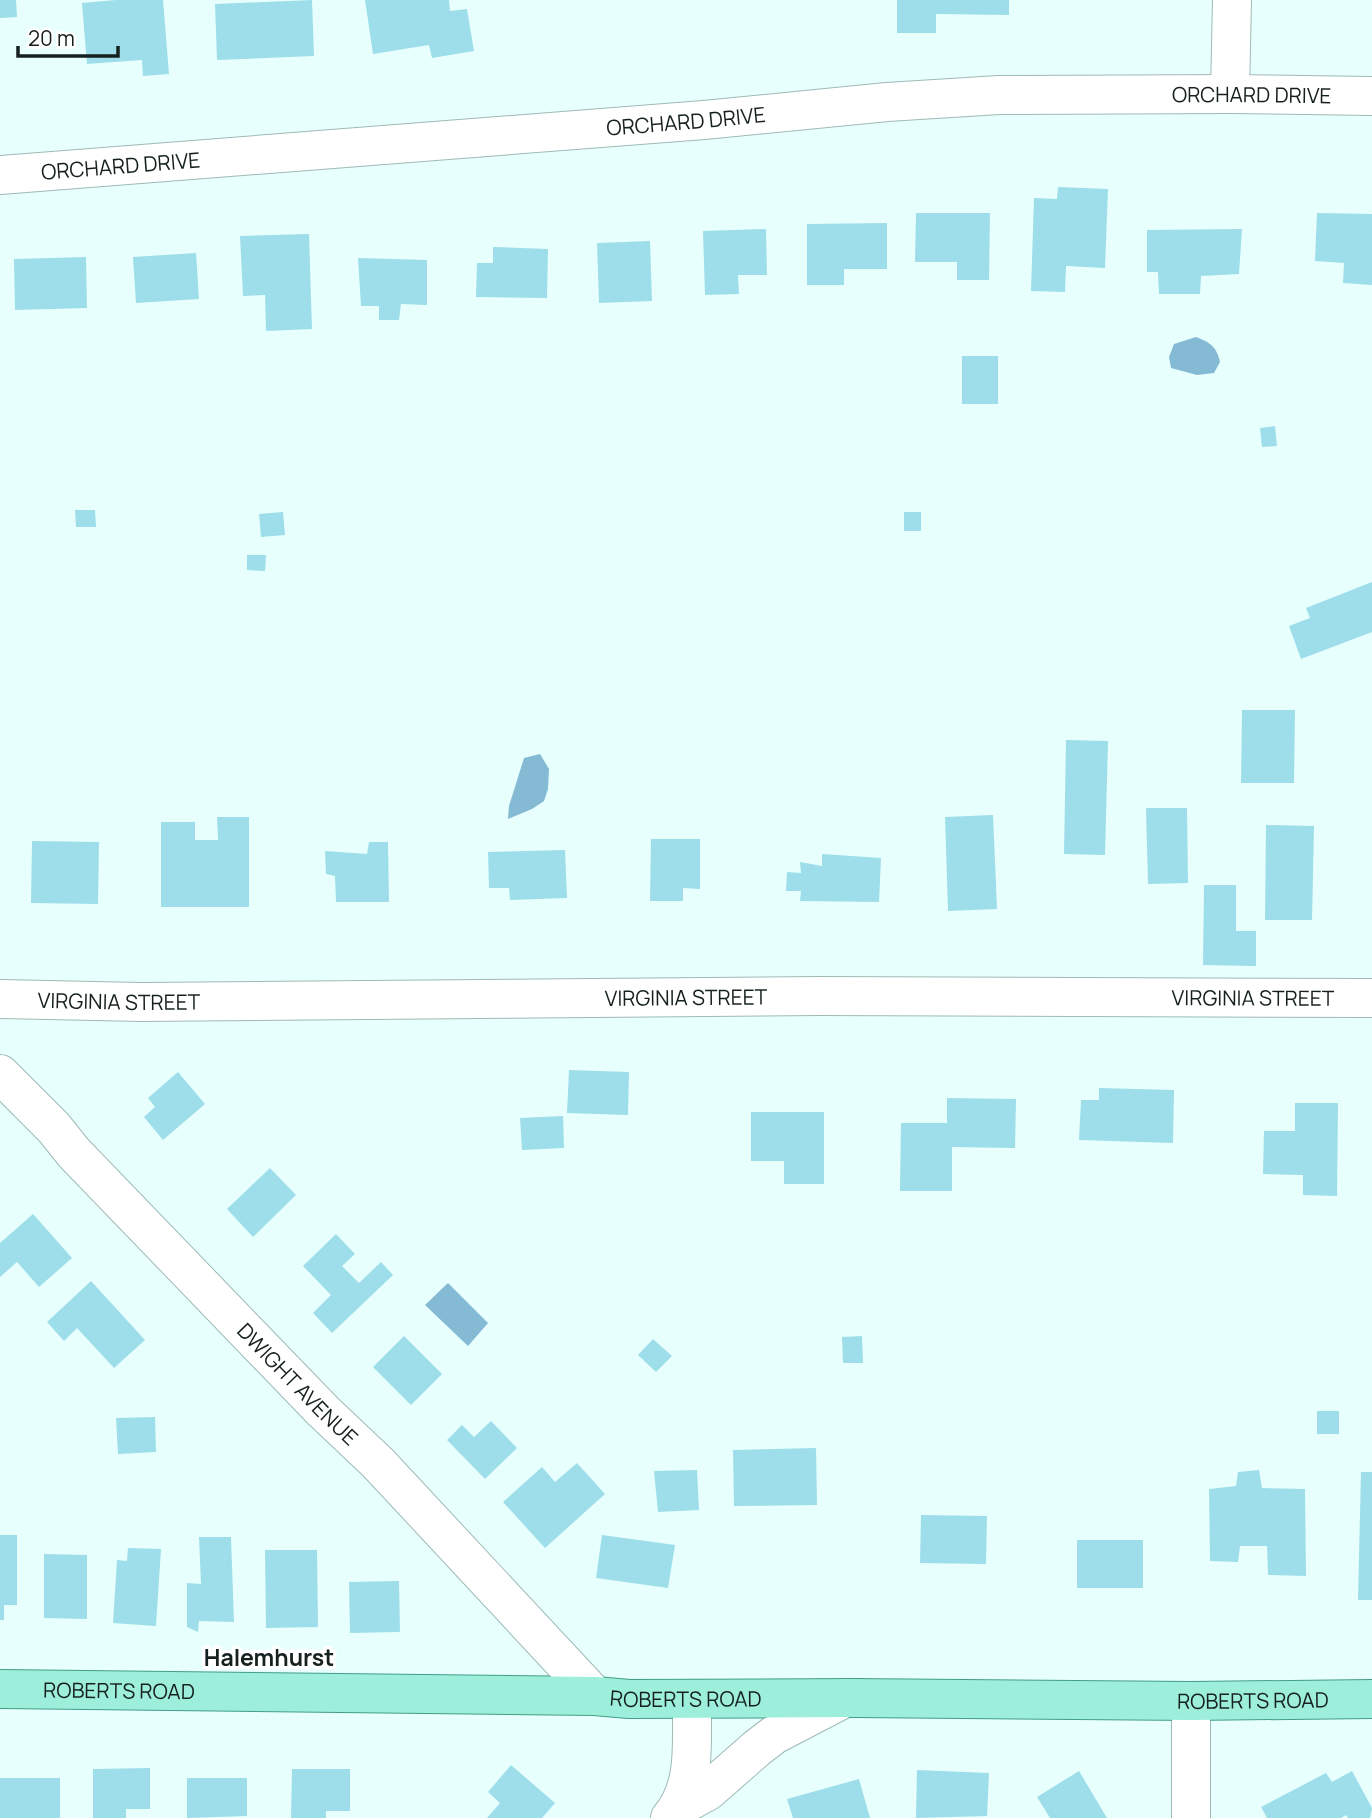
<svg xmlns="http://www.w3.org/2000/svg" width="1372" height="1818" font-family="Manrope,sans-serif">
  <style>
    .water { fill: #84bad3 }
    .building { fill: #9edeea }
    .lines { fill: none; stroke-linecap: round; stroke-linejoin: round }
    .minor-casing { stroke: #9ebab8; stroke-width: 40 }
    .major-casing { stroke: #429e88; stroke-width: 40 }
    .minor { stroke: #fff; stroke-width: 38 }
    .major { stroke: #9deeda; stroke-width: 38 }
    .labels { text-anchor: middle; dominant-baseline: central; stroke-width: 7; stroke-linejoin: round; paint-order: stroke }
    .street-label { font-size: 21px; fill: #15201f; stroke: #fff }
    .neighbourhood-label { font-size: 23px; font-weight: bold; fill: #15201f; stroke: #fff }
  </style>
  <rect width="100%" height="100%" fill="#e7fffd"/>
  <path class="water" d="M1196,337C1210,342 1217,347 1220,362L1214,373L1197,375L1171,368L1169,357L1174,344Z
    M540,754L549,769L548,789L544,801L532,809L508,819L509,806L524,758Z
    M448,1283L488,1323L468,1346L425,1305Z"/>
  <path class="building" d="M0,0H16L17,17L0,18Z
    M116,0H163L169,74L143,76L142,60L87,64L82,3Z
    M312,0L314,56L217,60L215,4Z
    M365,0H449L450,11L467,9L474,51L432,58L429,45L373,54Z
    M897,0H1009V15L936,14V33H897Z
    M1058,187L1108,189L1105,268L1066,266L1065,292L1031,291L1034,198L1057,199Z
    M916,213H990L989,280H957V262H915Z
    M1317,213L1372,214V285L1343,283L1344,263L1315,261Z
    M887,223V269H844V285H807V224Z
    M766,229L767,275H738L739,294L705,295L703,231Z
    M1242,229L1239,274L1201,276L1200,294H1159L1158,272H1147V230Z
    M309,234L312,329L266,331L265,295L243,296L240,236Z
    M650,241L652,301L599,303L597,243Z
    M493,247L548,249L547,298L476,297L477,263H493Z
    M196,253L199,299L136,303L133,257Z
    M86,257L87,308L15,310L14,259Z
    M358,258L427,260V305L401,304L399,320H379V306H361Z
    M962,356H998V404H962Z
    M1275,426L1277,446L1262,447L1260,428Z
    M75,510H95L96,527H76Z
    M283,512L285,535L261,537L259,514Z
    M904,512H921V531H904Z
    M247,555H266L265,571L247,570Z
    M1372,582V632L1301,659L1289,626L1310,618L1306,608Z
    M1242,710H1295L1294,783H1241Z
    M1066,740L1108,741L1105,855L1064,854Z
    M1146,808H1187L1188,883L1148,884Z
    M993,815L997,909L948,911L945,817Z
    M217,817H249V907H161V822H195V840H218Z
    M1266,825L1314,826L1312,920H1265Z
    M651,839H700V889L683,888V901H650Z
    M32,841L99,842L98,904L31,903Z
    M369,842H388L389,902H336L335,876L326,874L325,851L367,854Z
    M565,850L567,898L510,900L509,888H489L488,852Z
    M822,854L881,858L879,902L800,901L801,891H786L787,872L801,873L800,862L822,866Z
    M1204,885H1236V931H1256V966L1203,965Z
    M569,1070L629,1072L628,1115L567,1113Z
    M178,1072L205,1104L163,1140L144,1117L155,1107L148,1098Z
    M1099,1088L1174,1090L1173,1143L1079,1140L1081,1100H1099Z
    M947,1098L1016,1099L1015,1148L952,1147V1191H900L901,1123H947Z
    M1295,1103H1338L1337,1196L1303,1195V1175L1263,1174L1264,1131H1295Z
    M751,1112H824V1184H784V1161H751Z
    M563,1116L564,1148L522,1150L520,1118Z
    M270,1168L296,1195L253,1237L227,1209Z
    M33,1214L72,1258L39,1287L17,1262L0,1277V1243Z
    M336,1234L355,1254L342,1266L359,1283L381,1262L393,1275L332,1333L313,1313L331,1295L303,1266Z
    M91,1281L145,1340L114,1368L77,1328L64,1341L47,1322Z
    M404,1336L442,1374L411,1405L373,1367Z
    M862,1336L863,1363H843L842,1337Z
    M653,1339L672,1356L656,1372L638,1355Z
    M1317,1411H1339V1434H1317Z
    M155,1417L156,1452L118,1454L116,1418Z
    M491,1421L517,1448L485,1479L447,1440L462,1425L474,1437Z
    M816,1448L817,1505L734,1506L733,1450Z
    M577,1463L605,1494L545,1548L503,1502L542,1467L555,1482Z
    M697,1470L699,1510L658,1512L654,1471Z
    M1259,1470L1262,1488L1305,1489L1306,1576L1268,1575L1267,1546H1240L1238,1562L1210,1561L1209,1489L1236,1486L1238,1472Z
    M1361,1472H1372V1600H1358Z
    M921,1515L987,1516L986,1564L920,1563Z
    M0,1535H17V1605H4V1620H0Z
    M602,1535L675,1545L668,1588L596,1578Z
    M199,1537H231L234,1622L199,1621L198,1632L187,1627V1583L201,1584Z
    M1077,1540H1143V1588H1077Z
    M128,1548L161,1549L156,1626L113,1623L117,1560L127,1561Z
    M265,1550H317L318,1627L266,1628Z
    M44,1554L87,1555V1619L44,1618Z
    M399,1581L400,1632L350,1633L349,1582Z
    M511,1765L555,1803L542,1818H487L500,1803L488,1792Z
    M150,1768V1809H126V1818H93V1769Z
    M292,1769H350V1811H326V1818H291Z
    M917,1770L989,1773L987,1816L916,1818Z
    M1079,1771L1107,1818H1050L1037,1797Z
    M1352,1771L1372,1808L1370,1818H1348L1346,1815L1341,1818H1267L1261,1807L1326,1773L1332,1782Z
    M0,1778H60V1818H0Z
    M187,1778H247V1816L187,1818Z
    M859,1779L870,1818H793L787,1799Z"/>
  <g class="lines">
    <g class="minor-casing">
      <g id="minor">
        <path d="M1230,94L1232,0"/>
        <path id="s1" d="M0,175L704,120L887,102L999,95L1230,94L1372,96"/>
        <path id="s2" d="M0,999L142,1002L819,996L1372,998"/>
        <path id="s3" d="M0,1074L54,1128L74,1153L323,1411L378,1463L595,1696"/>
        <path d="M1191,1701V1818"/>
        <path d="M679,1807L708,1791L757,1748L774,1735L845,1698"/>
        <path d="M670,1818C698,1785 691,1740 692,1699"/>
      </g>
    </g>
    <g class="major-casing">
      <g id="major">
        <path id="s4" d="M0,1689L595,1696L629,1699L854,1698L1191,1701L1372,1699"/>
      </g>
    </g>
    <use href="#minor" class="minor"/>
    <use href="#major" class="major"/>
  </g>
  <g class="labels">
    <g class="street-label">
      <text stroke="none"><textPath href="#s1" startOffset="1255">ORCHARD DRIVE</textPath></text>
      <text stroke="none"><textPath href="#s1" startOffset="688">ORCHARD DRIVE</textPath></text>
      <text stroke="none"><textPath href="#s1" startOffset="121">ORCHARD DRIVE</textPath></text>
      <text stroke="none"><textPath href="#s2" startOffset="686">VIRGINIA STREET</textPath></text>
      <text stroke="none"><textPath href="#s2" startOffset="1253">VIRGINIA STREET</textPath></text>
      <text stroke="none"><textPath href="#s2" startOffset="119">VIRGINIA STREET</textPath></text>
      <text stroke="none"><textPath href="#s3" startOffset="430">DWIGHT AVENUE</textPath></text>
      <text stroke="none"><textPath href="#s4" startOffset="119">ROBERTS ROAD</textPath></text>
      <text stroke="none"><textPath href="#s4" startOffset="686">ROBERTS ROAD</textPath></text>
      <text stroke="none"><textPath href="#s4" startOffset="1253">ROBERTS ROAD</textPath></text>
    </g>
    <g class="neighbourhood-label">
      <text x="269" y="1657">Halemhurst</text>
    </g>
  </g>
  <path d="M18 46v10h100v-10" fill="none" stroke="#15201f" stroke-width="3.5"/>
  <text x="28" y="46" font-size="21" fill="#15201f" stroke="#ffffff" stroke-width="5" paint-order="stroke">20 m</text>
</svg>
